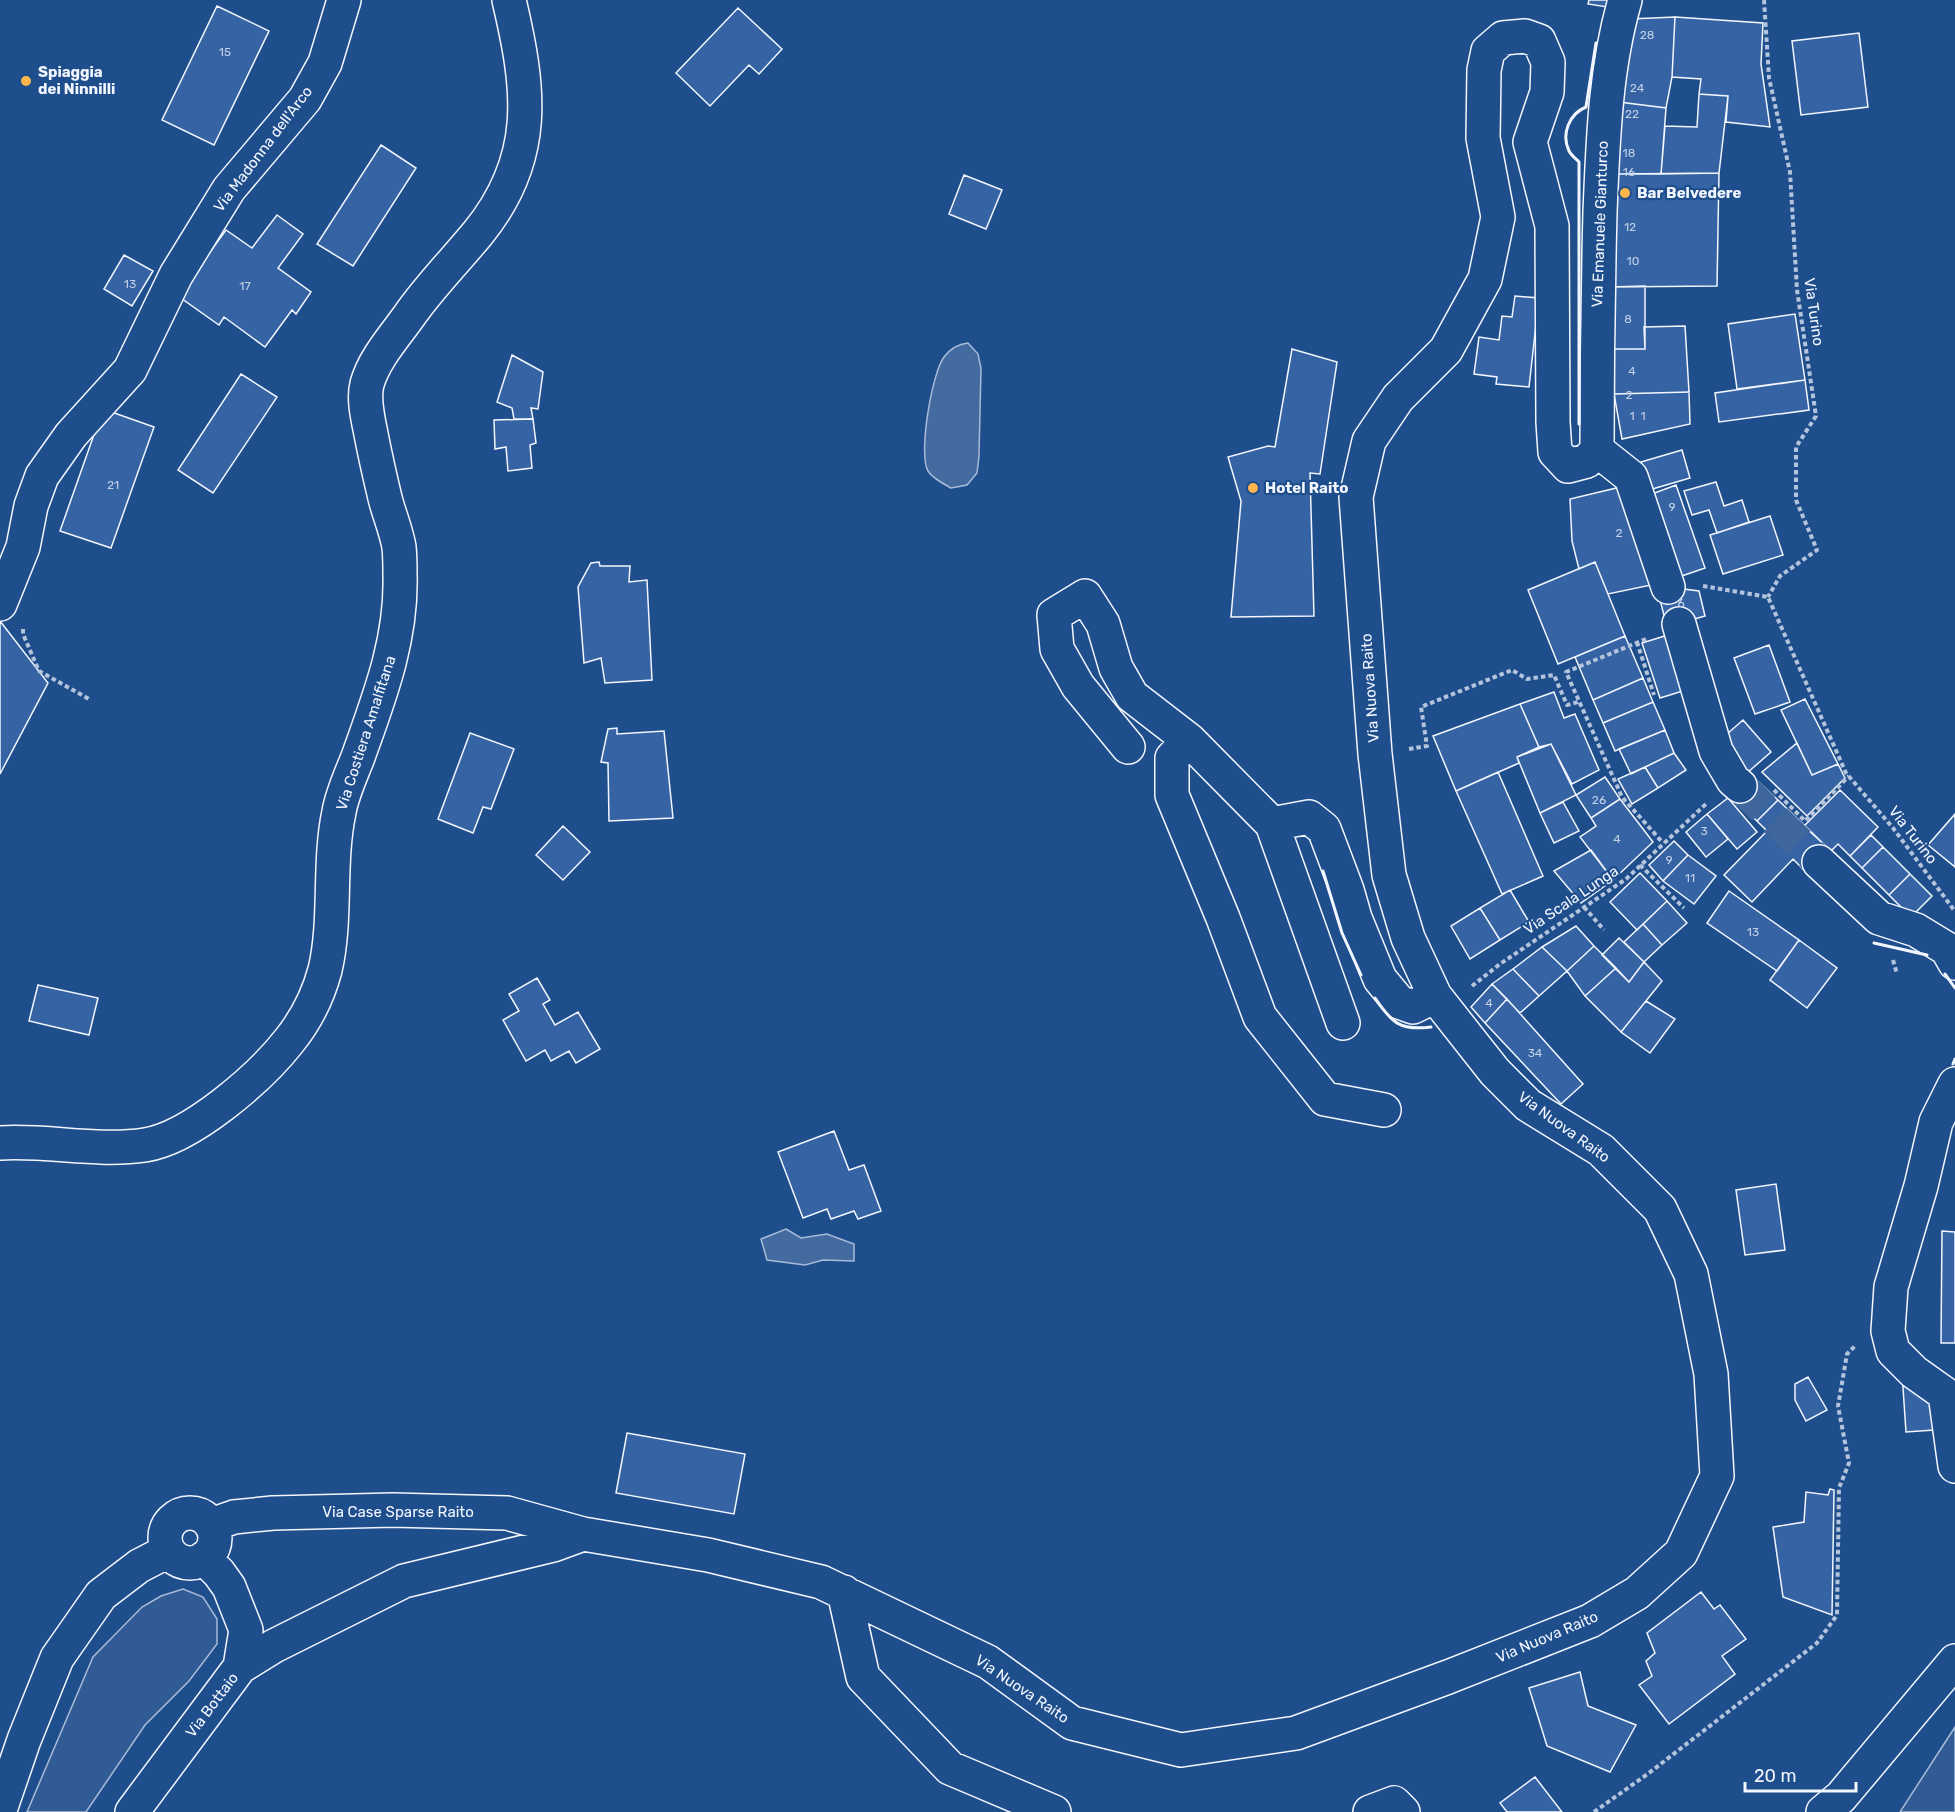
<svg xmlns="http://www.w3.org/2000/svg" width="1955" height="1812" font-family="Rubik,sans-serif">
  <style>
    .green { fill: #305b95; stroke: #a8bbd7; stroke-width: 1.5 }
    .water { fill: #446ba0; stroke: #a8bbd7; stroke-width: 1.5 }
    .building { fill: #3563a3; stroke: #f2f6ff; stroke-width: 1.5 }
    .lines { fill: none; stroke-linecap: round; stroke-linejoin: round }
    .minor-tunnel { stroke: #3f679d; stroke-width: 33; stroke-dasharray: 33 16; stroke-linecap: butt }
    .minor-casing { stroke: #f2f6ff; stroke-width: 36 }
    .major-casing { stroke: #f2f6ff; stroke-width: 36 }
    .path { stroke: #b3c4dc; stroke-width: 4; stroke-dasharray: 4.5 3; stroke-linecap: butt }
    .minor { stroke: #1f4e8c; stroke-width: 33 }
    .major { stroke: #1f4e8c; stroke-width: 33 }
    .wall { stroke: #f2f6ff; stroke-width: 3 }
    .poi-dot { fill: #ffb74d; stroke: #1f4e8c; stroke-width: 2 }
    .labels { text-anchor: middle; dominant-baseline: central; stroke-width: 4.5; stroke-linejoin: round; paint-order: stroke }
    .number-label { font-size: 12px; fill: #c3d1e8 }
    .poi-label { font-size: 15px; font-weight: bold; fill: #f2f6ff; stroke: #1f4e8c; text-anchor: start }
    .street-label { font-size: 15px; fill: #f2f6ff; stroke: #1f4e8c }
  </style>
  <rect width="100%" height="100%" fill="#1f4e8c"/>
  <path class="green" d="M183,1589L203,1597L217,1619V1644L189,1681L145,1725L86,1812H27L93,1657L142,1607L161,1596Z
    M1955,1727V1812H1900Z"/>
  <path class="water" d="M968,343L978,354L981,368L979,456L977,473L967,485L951,488C944,484 933,479 928,471C918,454 932,373 944,357C950,349 959,344 968,343Z
    M786,1229L801,1238L827,1234L854,1244V1261L823,1260L805,1265L767,1260L761,1239Z"/>
  <path class="building" d="M1589,0H1621L1620,9L1588,4Z
    M217,6L269,31L214,145L162,120Z
    M738,8L782,49L759,74L749,65L710,106L676,73Z
    M1675,17L1763,23L1761,64L1770,127L1726,122L1728,96L1699,94L1701,79L1672,77Z
    M1675,17L1672,77L1666,108L1619,102L1630,19Z
    M1859,33L1868,107L1801,115L1792,41Z
    M1699,94L1728,96L1719,173L1661,174L1665,126L1697,127Z
    M1619,102L1666,108L1661,174H1615Z
    M381,145L416,168L353,266L317,244Z
    M1719,173L1717,286L1610,287L1615,174Z
    M964,175L1002,190L986,229L949,214Z
    M277,215L303,234L278,268L311,292L296,314L292,310L265,347L224,317L219,325L178,296L226,230L252,248Z
    M124,255L153,271L132,306L104,289Z
    M1645,286V349H1610V287Z
    M1515,296L1539,298L1529,387L1496,384L1497,377L1474,374L1479,337L1499,340L1502,316L1512,317Z
    M1795,314L1805,380L1737,389L1728,324Z
    M1685,326L1689,392L1614,394L1610,349H1645L1644,327Z
    M1292,349L1337,362L1320,474L1310,473L1314,616L1231,617L1241,501L1228,457L1268,446L1275,447Z
    M512,355L543,372L538,409L531,408L533,419H514L512,408L497,402Z
    M241,374L277,397L213,493L178,470Z
    M1805,380L1809,410L1719,422L1715,393Z
    M1689,392L1690,424L1622,439L1614,394Z
    M103,409L154,427L111,548L60,531Z
    M533,419L536,443L530,445L532,468L508,471L506,447L495,449L494,420Z
    M1682,450L1690,478L1649,490L1641,462Z
    M1716,482L1724,506L1742,500L1749,522L1717,533L1709,510L1692,515L1684,491Z
    M1629,485L1656,584L1608,594L1595,562L1579,569L1572,541L1570,499Z
    M1676,485L1705,568L1673,579L1644,497Z
    M1770,516L1783,555L1723,574L1710,535Z
    M599,562L600,566H630L629,582L647,580L652,680L605,683L601,658L584,663L578,587L591,563Z
    M1595,562L1625,636L1558,664L1528,590Z
    M1668,587L1699,591L1705,616L1667,627L1657,588Z
    M0,621L48,683L0,774Z
    M1668,635L1686,690L1660,698L1642,643Z
    M1625,636L1643,678L1593,700L1575,657Z
    M1769,645L1790,702L1755,714L1734,658Z
    M1643,678L1653,702L1603,723L1593,700Z
    M1554,692L1564,718L1575,714L1599,770L1572,784L1551,744L1539,747L1520,704Z
    M1805,699L1838,764L1812,775L1781,710Z
    M1653,702L1665,730L1615,751L1603,723Z
    M1520,704L1539,747L1517,757L1519,763L1456,791L1433,736Z
    M1743,720L1771,752L1747,773L1719,741Z
    M617,728V734L664,731L673,818L609,821L608,763L601,762L608,729Z
    M1665,730L1674,753L1631,774L1619,749Z
    M470,733L514,749L491,809L483,807L473,833L438,819Z
    M1797,743L1812,775L1838,764L1845,778L1807,816L1762,772Z
    M1551,744L1576,795L1540,813L1517,757Z
    M1674,753L1686,770L1658,788L1645,767Z
    M1645,767L1658,788L1632,804L1618,779Z
    M1498,772L1543,876L1502,894L1456,791Z
    M1751,775L1778,800L1757,821L1731,796Z
    M1605,777L1620,799L1591,818L1576,795Z
    M1840,790L1878,827L1850,856L1838,844L1831,851L1804,826Z
    M1728,798L1757,832L1737,849L1707,814Z
    M1620,799L1653,842L1613,880L1580,837L1596,826L1591,818Z
    M1778,800L1831,851L1808,874L1793,859L1752,902L1724,875L1767,831L1757,821Z
    M1563,802L1579,831L1554,843L1540,813Z
    M1707,814L1728,839L1706,857L1686,832Z
    M1955,814V867L1928,845Z
    M563,826L590,852L563,880L536,855Z
    M1871,835L1883,847L1862,868L1850,856Z
    M1674,841L1688,855L1663,881L1649,865Z
    M1883,847L1910,874L1889,895L1862,868Z
    M1591,850L1613,880L1581,903L1554,871Z
    M1688,855L1716,876L1694,904L1663,881Z
    M1640,873L1667,901L1637,930L1610,902Z
    M1910,874L1932,896L1911,917L1889,895Z
    M1510,890L1529,922L1500,940L1480,908Z
    M1729,891L1799,940L1777,971L1707,923Z
    M1667,901L1687,923L1662,945L1643,924Z
    M1480,908L1500,940L1470,959L1451,926Z
    M1643,924L1662,945L1644,962L1624,942Z
    M1576,926L1594,946L1567,971L1542,947Z
    M1619,938L1644,962L1629,982L1602,955Z
    M1799,940L1837,968L1807,1008L1770,980Z
    M1594,946L1616,968L1585,996L1567,971Z
    M1542,947L1567,971L1539,996L1513,969Z
    M1644,962L1662,981L1621,1032L1585,996L1616,968L1629,982Z
    M1513,969L1539,996L1520,1013L1492,984Z
    M537,978L550,1000L543,1004L555,1025L578,1012L600,1049L576,1063L569,1051L551,1061L545,1050L526,1061L503,1020L519,1011L509,994Z
    M1492,984L1507,999L1485,1023L1471,1007Z
    M38,985L98,998L89,1035L29,1021Z
    M1507,999L1583,1084L1561,1104L1485,1023Z
    M1646,1001L1675,1019L1650,1053L1621,1032Z
    M834,1131L849,1170L864,1165L881,1211L858,1219L854,1211L831,1219L827,1209L803,1218L778,1152Z
    M1776,1184L1785,1250L1745,1255L1736,1190Z
    M1942,1231L1955,1232V1343H1941Z
    M1902,1373L1932,1399L1934,1430L1906,1432Z
    M1808,1377L1827,1410L1806,1421L1795,1400V1384Z
    M627,1433L745,1454L734,1514L616,1493Z
    M1830,1489L1834,1490L1832,1615L1783,1597L1773,1527L1804,1522L1806,1492L1828,1495Z
    M1701,1592L1714,1609L1720,1605L1746,1639L1722,1656L1735,1674L1669,1724L1639,1685L1652,1676L1646,1661L1655,1653L1647,1633Z
    M1580,1672L1588,1706L1636,1725L1610,1772L1547,1746L1529,1688Z
    M1535,1777L1562,1812H1507L1500,1803Z"/>
  <g class="lines">
    <path class="minor-tunnel" d="M1740,786L1819,862"/>
    <g class="minor-casing">
      <path id="minor" d="M1597,450C1597,371 1598,292 1600,212C1603,141 1605,69 1625,0
        M1597,450L1631,477L1668,587
        M0,604L23,547L31,506L42,476L71,435L130,370L176,275L229,189L305,99L325,63L344,0
        M1679,624L1716,751L1733,780L1740,786
        M1189,740L1272,824L1309,817L1324,829L1347,890L1355,918L1380,979L1399,1002L1413,1007L1435,996
        M1128,747L1078,686L1057,649L1054,615L1085,596L1103,624L1116,668L1132,696L1189,740L1172,758V795L1223,918L1260,1017L1325,1099L1384,1110
        M1272,824L1343,1023
        M1819,862L1879,918L1916,930L1947,949L1955,963
        M1955,1084L1936,1122L1921,1186L1891,1287L1888,1331L1893,1351L1914,1372L1945,1394L1955,1466
        M165 1538a25 25 0 1 1 50 0a25 25 0 1 1-50 0Z
        M211,1525L234,1517L273,1513L393,1510L507,1513L583,1534L708,1555L821,1582L988,1662L1072,1723L1181,1750L1296,1733L1448,1677L1590,1621L1637,1593L1681,1553L1717,1476L1711,1374L1691,1274L1660,1209L1601,1150L1528,1105L1495,1072L1435,996L1408,938L1389,875L1375,754L1356,497L1369,441L1398,398L1446,350L1485,279L1498,217L1483,138L1484,70L1488,51L1503,38L1525,36L1539,41L1548,62L1547,92L1530,142L1552,226L1553,422L1555,452L1568,466L1587,461L1597,450
        M844,1592L863,1677L950,1768L1054,1812
        M240,1667L274,1646L404,1581L553,1545L583,1534
        M0,1810L24,1740L57,1658L101,1595L139,1566L168,1551
        M132,1812L240,1667L246,1630L229,1587L219,1573L204,1558
        M1370,1812L1394,1803L1403,1812
        M1823,1812L1841,1797L1955,1661"/>
    </g>
    <g class="major-casing">
      <path id="major" d="M0,1143C48,1140 97,1152 145,1145C191,1138 260,1078 289,1041C306,1020 318,996 325,970C337,919 328,864 339,812C342,794 351,775 358,757C379,698 402,640 400,575C400,566 400,556 399,547C396,530 389,514 385,498C380,477 375,455 371,434C368,419 363,399 367,384C374,359 394,337 409,316C429,287 455,261 478,233C539,158 530,89 509,0"/>
    </g>
    <path class="path" d="M1764,0L1769,78L1790,172L1797,290L1816,416L1796,447V500L1817,550L1780,576L1768,597
      M1703,586L1768,597L1846,773L1893,828L1954,910
      M23,629V634L39,671L89,699
      M1646,639L1566,672L1622,797L1663,843
      M1637,642L1654,695
      M1409,749L1427,746L1421,707L1512,670L1527,679L1554,675L1567,705L1578,702
      M1774,790L1805,821L1849,776
      M1640,865L1684,908
      M1584,907L1604,930
      M1893,960L1897,974
      M1472,986L1500,964L1626,879L1707,803
      M1594,1812L1649,1773L1817,1643L1837,1615L1839,1488L1849,1463L1838,1406L1847,1354L1855,1346"/>
    <use href="#minor" class="minor"/>
    <use href="#major" class="major"/>
    <path class="wall" d="M1579,424V162C1576,159 1571,155 1569,151C1561,134 1569,114 1586,107L1596,43
      M1323,871L1342,933L1361,975
      M1874,943L1927,955
      M1945,974L1955,988
      M1375,998C1392,1023 1400,1031 1431,1027
      M1953,1064L1955,1059"/>
  </g>
  <g class="poi-dot">
    <circle cx="26" cy="81" r="6"/>
    <circle cx="1625" cy="193" r="6"/>
    <circle cx="1253" cy="488" r="6"/>
  </g>
  <g class="labels">
    <g class="number-label">
      <text x="1647" y="35">28</text>
      <text x="225" y="52">15</text>
      <text x="1637" y="88">24</text>
      <text x="1632" y="114">22</text>
      <text x="1629" y="153">18</text>
      <text x="1629" y="172">16</text>
      <text x="1630" y="227">12</text>
      <text x="1633" y="261">10</text>
      <text x="130" y="284">13</text>
      <text x="245" y="286">17</text>
      <text x="1628" y="319">8</text>
      <text x="1632" y="371">4</text>
      <text x="1629" y="395">2</text>
      <text x="1632" y="416">1</text>
      <text x="1643" y="416">1</text>
      <text x="113" y="485">21</text>
      <text x="1672" y="507">9</text>
      <text x="1619" y="533">2</text>
      <text x="1681" y="603">6</text>
      <text x="1599" y="800">26</text>
      <text x="1704" y="831">3</text>
      <text x="1617" y="839">4</text>
      <text x="1669" y="860">9</text>
      <text x="1690" y="878">11</text>
      <text x="1753" y="932">13</text>
      <text x="1489" y="1003">4</text>
      <text x="1535" y="1053">34</text>
    </g>
    <g class="poi-label">
      <text x="38" y="72">Spiaggia<tspan x="38" dy="17">dei Ninnilli</tspan></text>
      <text x="1637" y="193">Bar Belvedere</text>
      <text x="1265" y="488">Hotel Raito</text>
    </g>
    <g class="street-label">
      <text transform="translate(263 149) rotate(-53)">Via Madonna dell'Arco</text>
      <text transform="translate(1600 224) rotate(-88)">Via Emanuele Gianturco</text>
      <text transform="translate(1814 312) rotate(82)">Via Turino</text>
      <text transform="translate(1370 688) rotate(-94)">Via Nuova Raito</text>
      <text transform="translate(366 733) rotate(-72)">Via Costiera Amalfitana</text>
      <text transform="translate(1913 835) rotate(52)">Via Turino</text>
      <text transform="translate(1571 900) rotate(-34)">Via Scala Lunga</text>
      <text transform="translate(1564 1127) rotate(36)">Via Nuova Raito</text>
      <text x="398" y="1512">Via Case Sparse Raito</text>
      <text transform="translate(1547 1637) rotate(-23)">Via Nuova Raito</text>
      <text transform="translate(1022 1689) rotate(34)">Via Nuova Raito</text>
      <text transform="translate(212 1705) rotate(-53)">Via Bottaio</text>
    </g>
  </g>
  <path d="M1745 1782v9h111v-9" fill="none" stroke="#f2f6ff" stroke-width="3"/>
  <text x="1754" y="1782" font-size="18" fill="#f2f6ff" stroke="#1f4e8c" stroke-width="4.5" paint-order="stroke">20 m</text>
</svg>
